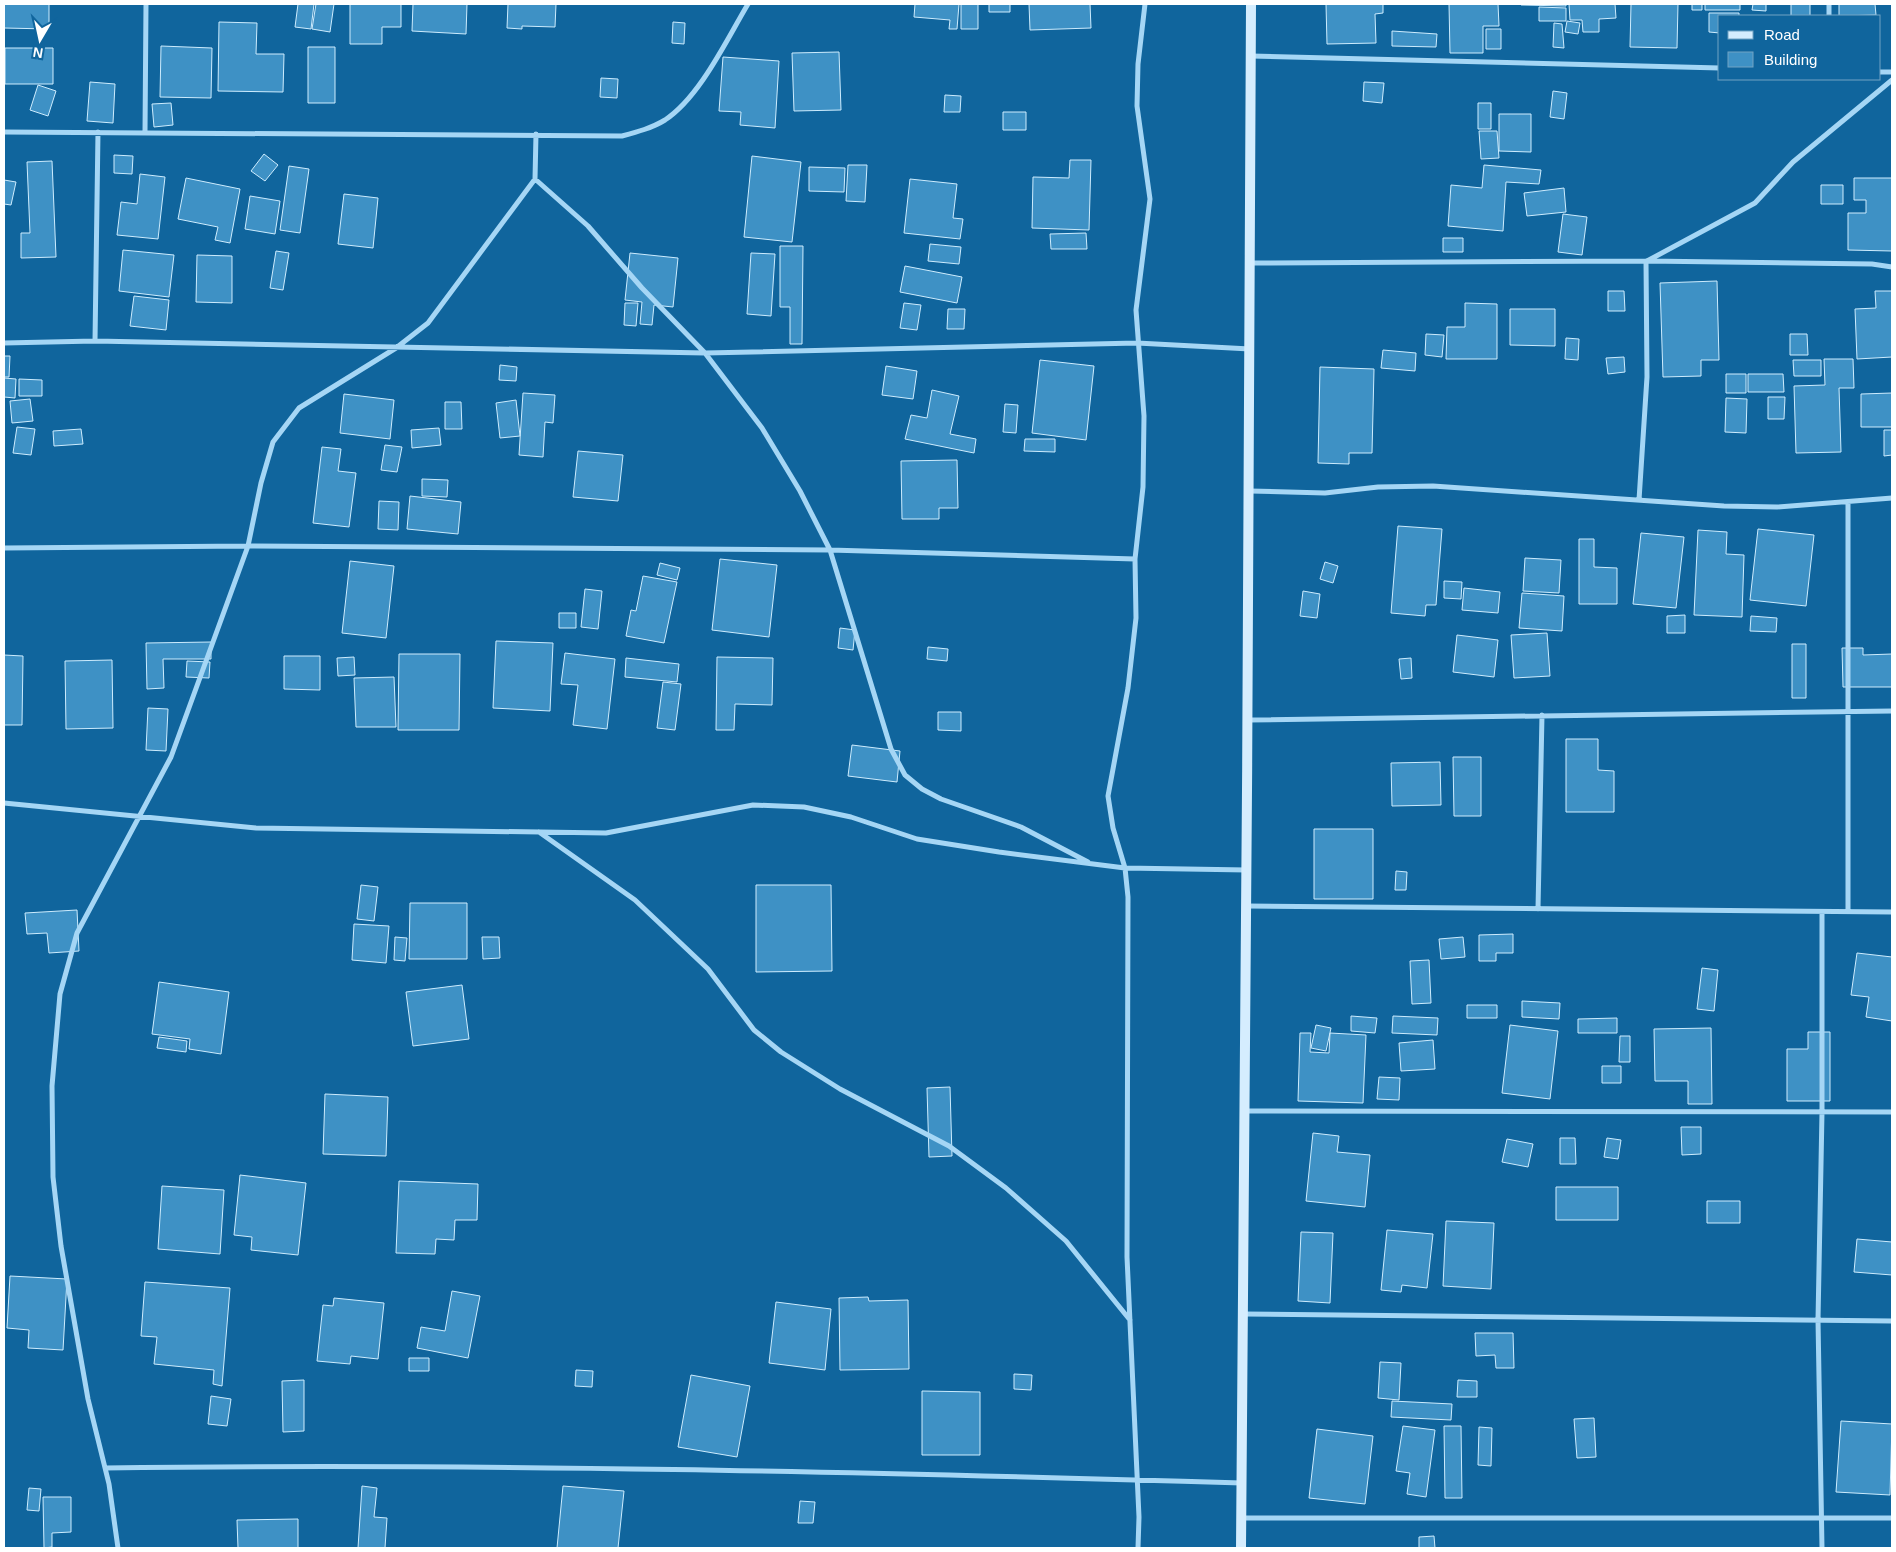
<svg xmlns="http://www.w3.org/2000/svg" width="1896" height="1552" font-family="Arial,sans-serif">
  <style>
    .building { fill: #3e91c5; stroke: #cdecfe }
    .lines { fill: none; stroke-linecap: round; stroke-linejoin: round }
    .street { stroke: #a5d6f5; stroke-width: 5 }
    .secondary { stroke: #d5edfe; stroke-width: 10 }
  </style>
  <rect width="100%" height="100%" fill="#10659d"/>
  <path class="building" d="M4,4H49V29L4,28Z
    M298,4H314L311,29L295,27Z
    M316,4H334L330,32L312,29Z
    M350,4H401V27H382V44H350Z
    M413,4H467L466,34L412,31Z
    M508,4H556L555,27L522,26V29L507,28Z
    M915,4H959L957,29H949L950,20L914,17Z
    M961,4H978V29H961Z
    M989,4H1010V12H989Z
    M1029,4H1090L1091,28L1030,30Z
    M1326,4H1383V13L1375,14L1376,43L1327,44Z
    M1449,4H1498L1499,26H1483V53H1450Z
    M1521,4H1566V6L1521,5Z
    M1569,4H1615L1616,18L1599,19V32H1583L1582,20H1570Z
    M1631,4H1678L1677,48L1630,47Z
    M1692,4H1702V10H1692Z
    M1705,4H1740V10H1705Z
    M1753,4H1766V11L1752,10Z
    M1791,4H1810V16H1791Z
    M1839,4H1875L1876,15L1839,16Z
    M1539,7L1566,8V21H1539Z
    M1709,13H1739V16H1720V33L1709,32Z
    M1567,21L1580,23L1578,34L1565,32Z
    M219,22L257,23L256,54H284L283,92L218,91Z
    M673,22L685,23L684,44L672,43Z
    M1554,23L1562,24L1564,48L1553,47Z
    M1486,29H1501V49H1486Z
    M1392,31L1437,34L1436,47L1392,46Z
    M161,46L212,48L211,98L160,97Z
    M308,47H335V103H308Z
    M5,48H53V84H5Z
    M839,52L841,110L794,111L792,53Z
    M723,57L779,61L775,128L740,125L741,112L719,111Z
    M601,78L618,79L617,98L600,97Z
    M90,82L115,84L113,123L87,121Z
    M1364,82L1384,83L1382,103L1363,101Z
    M38,85L56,91L48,116L30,110Z
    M1553,91L1567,93L1564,119L1550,117Z
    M945,95L961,96L960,112H944Z
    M171,103L173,125L154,127L152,104Z
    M1478,103H1491V129H1478Z
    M1003,112H1026V130H1003Z
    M1499,114H1531V152L1499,151Z
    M1479,131H1497L1499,158L1481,159Z
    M264,154L278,165L265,181L251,171Z
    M114,155L133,156L132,174L114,173Z
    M752,156L801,162L792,242L744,237Z
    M1070,160H1091L1089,230L1032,228L1033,177L1069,178Z
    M52,161L56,257L21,258V233H30L27,162Z
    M848,165H867L865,202L846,201Z
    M1484,165L1541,170L1539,184L1506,182L1503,231L1448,226L1451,185L1482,188Z
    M289,166L309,169L300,233L280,230Z
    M809,167L845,168L844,192L809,191Z
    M140,174L165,177L158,239L117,235L121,202L137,204Z
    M186,178L240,189L230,243L215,240L218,227L178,219Z
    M1854,178H1892V251L1848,250V213H1866V200H1854Z
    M910,179L957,184L953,218L963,219L960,239L904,233Z
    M4,180L16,182L11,205L4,204Z
    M1821,185H1843V204H1821Z
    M1564,188L1566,212L1527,216L1524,193Z
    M344,194L378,198L373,248L338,244Z
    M250,196L280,201L275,234L245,229Z
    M1563,214L1587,217L1582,255L1558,252Z
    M1086,233L1087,249H1051L1050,234Z
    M1443,238H1463V252H1443Z
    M930,244L961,247L959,264L928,261Z
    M780,246H803L802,344H790V307H780Z
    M123,250L174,255L169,297L119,291Z
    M276,251L289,253L283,290L270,288Z
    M630,253L678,258L673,307L654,305L652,325L640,324L642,302L625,300Z
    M751,253L775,254L771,316L747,314Z
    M197,255L232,256V303L196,302Z
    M905,266L962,277L957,303L900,292Z
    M1717,281L1719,360H1701V376L1663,377L1660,283Z
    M1608,291H1624L1625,311H1608Z
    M1875,291H1892V357L1857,359L1855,309L1876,308Z
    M134,296L169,300L166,330L130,326Z
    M625,303H638L636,326L624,325Z
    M904,303L921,305L917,330L900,328Z
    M1465,303L1497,304V359H1446L1447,327H1465Z
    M948,309H965L964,329H947Z
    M1510,309H1555V346L1510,345Z
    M1426,334L1444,335L1442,357L1425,355Z
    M1790,334H1807L1808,355H1790Z
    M1566,338L1579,339L1578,360L1565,359Z
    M1383,350L1416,353L1415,371L1381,368Z
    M4,356H10L9,377H4Z
    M1624,357L1625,372L1608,374L1606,358Z
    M1824,359H1853L1854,388H1839L1841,452L1796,453L1794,386L1825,385Z
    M1040,360L1094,366L1086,440L1032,433Z
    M1793,360H1821V376H1794Z
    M500,365L517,367L516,381L499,380Z
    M886,366L917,371L913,399L882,395Z
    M1320,367L1374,369L1372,453H1349V464L1318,463Z
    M1726,374H1746V393H1726Z
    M1748,374H1783L1784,392H1748Z
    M4,378L16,379L15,398L4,397Z
    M19,379L42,380V396H19Z
    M932,390L959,396L950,434L976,439L974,453L905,439L911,415L927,418Z
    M523,393L555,395L553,423L545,422L543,457L519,455Z
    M1892,393V427H1861V394Z
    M344,394L394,400L390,439L340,433Z
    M1768,397H1785L1784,419H1768Z
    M1726,398L1747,399L1746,433L1725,432Z
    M30,399L33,421L12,423L10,401Z
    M516,400L520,436L500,438L496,403Z
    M445,402H461L462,429H445Z
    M1005,404L1018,405L1016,433L1003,432Z
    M17,427L35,429L31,455L13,453Z
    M439,428L441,445L412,448L411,430Z
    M81,429L83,444L54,446L53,431Z
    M1884,430H1892V455L1884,456Z
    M1025,439H1055V452L1024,451Z
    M385,445L402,447L397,472L381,470Z
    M322,447L341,449L338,471L356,473L349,527L313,523Z
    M578,451L623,455L618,501L573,497Z
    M957,460L958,508H939V519H902L901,461Z
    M422,479L448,480L447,497L422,496Z
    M410,496L461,502L458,534L407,529Z
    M379,501L399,502L398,530L378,529Z
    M1398,526L1442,529L1436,605H1426L1425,616L1391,613Z
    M1758,529L1814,535L1806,606L1750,600Z
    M1698,530L1727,532L1726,554L1744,555L1742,617L1694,615Z
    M1641,533L1684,537L1676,608L1633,604Z
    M1579,539H1594V567L1617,568V604H1579Z
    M1525,558L1561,560L1559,593L1523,591Z
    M720,559L777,565L769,637L712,630Z
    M350,561L394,566L386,638L342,633Z
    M1325,562L1338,566L1333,583L1320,579Z
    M660,563L680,568L677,580L657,575Z
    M643,576L677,582L664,643L626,636L631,610L636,611Z
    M1444,581L1462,582L1461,599L1444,598Z
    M1464,588L1500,592L1498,613L1462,610Z
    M585,589L602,591L598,629L581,627Z
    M1303,591L1320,594L1317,618L1300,616Z
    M1522,593L1564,596L1562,631L1519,628Z
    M559,613H576V628H559Z
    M1685,615V633H1667V616Z
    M1751,616L1777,618L1776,632L1750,631Z
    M840,628L855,630L853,650L838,648Z
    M1547,633L1550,676L1514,678L1511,635Z
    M1457,635L1498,640L1494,677L1453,672Z
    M496,641L553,643L550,711L493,708Z
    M211,642V659H163L164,688L147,689L146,643Z
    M1792,644H1806V698H1792Z
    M928,647L948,649L947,661L927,659Z
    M1842,648H1863V655L1892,654V687H1843Z
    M565,653L615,659L607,729L573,725L578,685L561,684Z
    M399,654H460L459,730H398Z
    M4,655L23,656L22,725H4Z
    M284,656H320V690L284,689Z
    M354,657L355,675L338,676L337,658Z
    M717,657L773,658L772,705L735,704L734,730H716Z
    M626,658L679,664L677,682L625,677Z
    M1411,658L1412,678L1401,679L1399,659Z
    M112,660L113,728L66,729L65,661Z
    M187,661L210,662L209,678L186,677Z
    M394,677L396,727H356L354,678Z
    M663,682L681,684L675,730L657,728Z
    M148,708L168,709L166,751L146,750Z
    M938,712H961V731L938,730Z
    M1566,739H1598V770L1614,771V812H1566Z
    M852,745L900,751L897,782L848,776Z
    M1453,757H1481V816H1454Z
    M1440,762L1441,805L1392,806L1391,763Z
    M1314,829H1373V899H1314Z
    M1396,871L1407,872L1406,890H1395Z
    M361,885L378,887L374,921L357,919Z
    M756,885H831L832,971L756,972Z
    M410,903H467V959H409Z
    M77,910L79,951L49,953L47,933L27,934L25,913Z
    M354,924L389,926L386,963L352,960Z
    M1513,934V953H1496V961H1479V935Z
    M395,937L407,938L405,961L394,960Z
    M482,937H499L500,958L483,959Z
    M1463,937L1465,957L1441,959L1439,939Z
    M1857,953L1892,957V1021L1866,1017L1869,997L1851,995Z
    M1429,960L1431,1003L1412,1004L1410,961Z
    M1702,968L1718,970L1714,1011L1697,1009Z
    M159,982L229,992L221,1054L189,1049L190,1039L152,1034Z
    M462,985L469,1039L413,1046L406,992Z
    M1522,1001L1560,1003L1559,1019L1522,1017Z
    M1467,1005H1497V1018H1467Z
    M1351,1016L1377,1018L1375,1033L1351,1031Z
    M1393,1016L1438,1018L1437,1035L1392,1033Z
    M1617,1018V1033H1578V1019Z
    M1316,1025L1331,1028L1326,1051L1311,1048Z
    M1510,1025L1558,1031L1550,1099L1502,1093Z
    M1711,1028L1712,1104H1688V1081H1655L1654,1029Z
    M1808,1032H1830V1101H1787V1049H1808Z
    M1300,1033H1311L1310,1052L1329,1053L1330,1033L1366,1035L1363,1103L1298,1101Z
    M1620,1036H1630V1062H1619Z
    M159,1037L187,1041L186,1052L157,1048Z
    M1433,1040L1435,1069L1401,1071L1399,1043Z
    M1602,1066H1621V1083H1602Z
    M1379,1077L1400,1078L1399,1100L1377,1099Z
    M950,1087L952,1156L929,1157L927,1088Z
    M325,1094L388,1097L386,1156L323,1154Z
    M1681,1127H1701V1154L1682,1155Z
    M1313,1133L1339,1136L1337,1152L1370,1155L1365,1207L1306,1201Z
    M1560,1138H1575L1576,1164H1560Z
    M1607,1138L1621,1140L1618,1159L1604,1157Z
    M1507,1139L1533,1144L1528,1167L1502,1162Z
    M240,1175L306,1183L298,1255L251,1250L252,1237L234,1235Z
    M399,1181L478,1184L477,1220H455L454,1240L436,1239L435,1254L396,1253Z
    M162,1186L224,1190L220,1254L158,1249Z
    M1556,1187H1618V1220H1556Z
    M1707,1201H1740V1223H1707Z
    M1446,1221L1494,1223L1491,1289L1443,1286Z
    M1387,1230L1433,1234L1427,1288L1402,1285L1401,1292L1381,1290Z
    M1301,1232L1333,1233L1330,1303L1298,1301Z
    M1857,1239L1892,1242V1275L1854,1272Z
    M10,1276L67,1279L63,1350L28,1348L29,1330L7,1328Z
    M145,1282L230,1288L222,1386L213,1384L214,1370L154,1364L157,1337L141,1336Z
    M452,1291L480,1296L468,1358L417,1348L421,1327L445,1331Z
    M868,1297L869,1301L908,1300L909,1369L840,1370L839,1298Z
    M334,1298L384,1303L378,1359L351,1356L350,1364L317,1361L323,1305L333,1306Z
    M776,1302L831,1309L825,1370L769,1363Z
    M1475,1333H1513L1514,1368H1496L1495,1355L1476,1356Z
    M409,1358H429V1371H409Z
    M1380,1362L1401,1363L1399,1400L1378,1398Z
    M576,1370L593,1371L592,1387L575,1386Z
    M1014,1374L1032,1375L1031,1390L1014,1389Z
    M691,1375L750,1386L737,1457L678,1447Z
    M304,1380V1431L283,1432L282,1381Z
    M1458,1380L1477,1381V1397H1457Z
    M922,1391L980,1392V1455H922Z
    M211,1396L231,1399L227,1426L208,1424Z
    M1392,1401L1452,1404L1451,1420L1391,1417Z
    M1594,1418L1596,1457L1577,1458L1574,1419Z
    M1841,1421L1892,1424L1890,1495L1836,1492Z
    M1403,1426L1435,1430L1426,1497L1407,1494L1410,1473L1396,1471Z
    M1444,1426H1461L1462,1498H1445Z
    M1479,1427L1492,1428L1491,1466L1478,1465Z
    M1317,1429L1373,1436L1365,1504L1309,1498Z
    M362,1486L377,1488L374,1517L387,1518L385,1548H358Z
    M563,1486L624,1491L618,1548H557Z
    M29,1488L41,1489L39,1511L27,1510Z
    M43,1497H71V1532L52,1533V1547L44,1548Z
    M800,1501L815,1502L813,1523H798Z
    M298,1519V1548H238L237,1520Z
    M1434,1536L1435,1548H1419V1537Z"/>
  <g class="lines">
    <path class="street" d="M1829,16V4
      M1251,56L1720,68
      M1880,72H1892
      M4,132L622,136C637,132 652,128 665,120C700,97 727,39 748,4
      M145,132L146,4
      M535,179L588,226L642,288L705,353L762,428L800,491L830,550L891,749L905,775L922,789L941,799L1021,827L1088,862
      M1647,261L1755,203L1793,162L1892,80
      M1251,263L1646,261L1872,264L1892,267
      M95,341L98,132
      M4,343L95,341L705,353L1137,343L1250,349
      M1250,491L1325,493L1378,487L1433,486L1724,506L1777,507L1892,498
      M1639,500L1647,377L1646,261
      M4,548L248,546L830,550L1135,559
      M1248,720L1892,711
      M4,803L256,828L606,833L753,805L804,807L851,817L917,839L999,852L1125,868L1247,870
      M539,832L635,900L708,969L754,1030L781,1052L840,1089L949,1146L1006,1188L1066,1241L1130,1320
      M1247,906L1892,912
      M1538,909L1542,715
      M1848,911V502
      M1822,912V1112L1818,1320L1822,1548
      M1246,1111L1892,1112
      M1244,1314L1892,1321
      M105,1468C484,1463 863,1472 1242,1483
      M1242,1518H1892
      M118,1548L109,1484L88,1399L61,1246L53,1177L52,1086L60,994L77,933L171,757L248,546L261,483L273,442L299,408L396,348L428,323L535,179L536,134
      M1138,1548L1139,1517L1127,1257L1128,897L1125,868L1113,828L1108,796L1128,688L1136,618L1135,559L1143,487L1144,416L1136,310L1150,199L1137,106L1138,64L1145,4"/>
    <path class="secondary" d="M1241,1548C1248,1033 1247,519 1251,4"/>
  </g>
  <rect width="1896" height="1552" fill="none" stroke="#ffffff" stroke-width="10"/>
  <rect x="1718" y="15" width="162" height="65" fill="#10659d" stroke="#70a3c4"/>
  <rect x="1728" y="31" width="25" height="8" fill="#d5edfe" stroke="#70a3c4"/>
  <text x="1764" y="40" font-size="15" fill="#ffffff">Road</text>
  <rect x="1728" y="52" width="25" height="15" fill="#3e91c5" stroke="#70a3c4"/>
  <text x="1764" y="65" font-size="15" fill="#ffffff">Building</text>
  <g transform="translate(40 40) rotate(189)" stroke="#10659d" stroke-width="4" paint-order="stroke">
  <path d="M0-4L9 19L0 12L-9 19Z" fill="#ffffff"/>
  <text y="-8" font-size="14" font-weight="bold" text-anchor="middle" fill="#ffffff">N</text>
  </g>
</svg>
